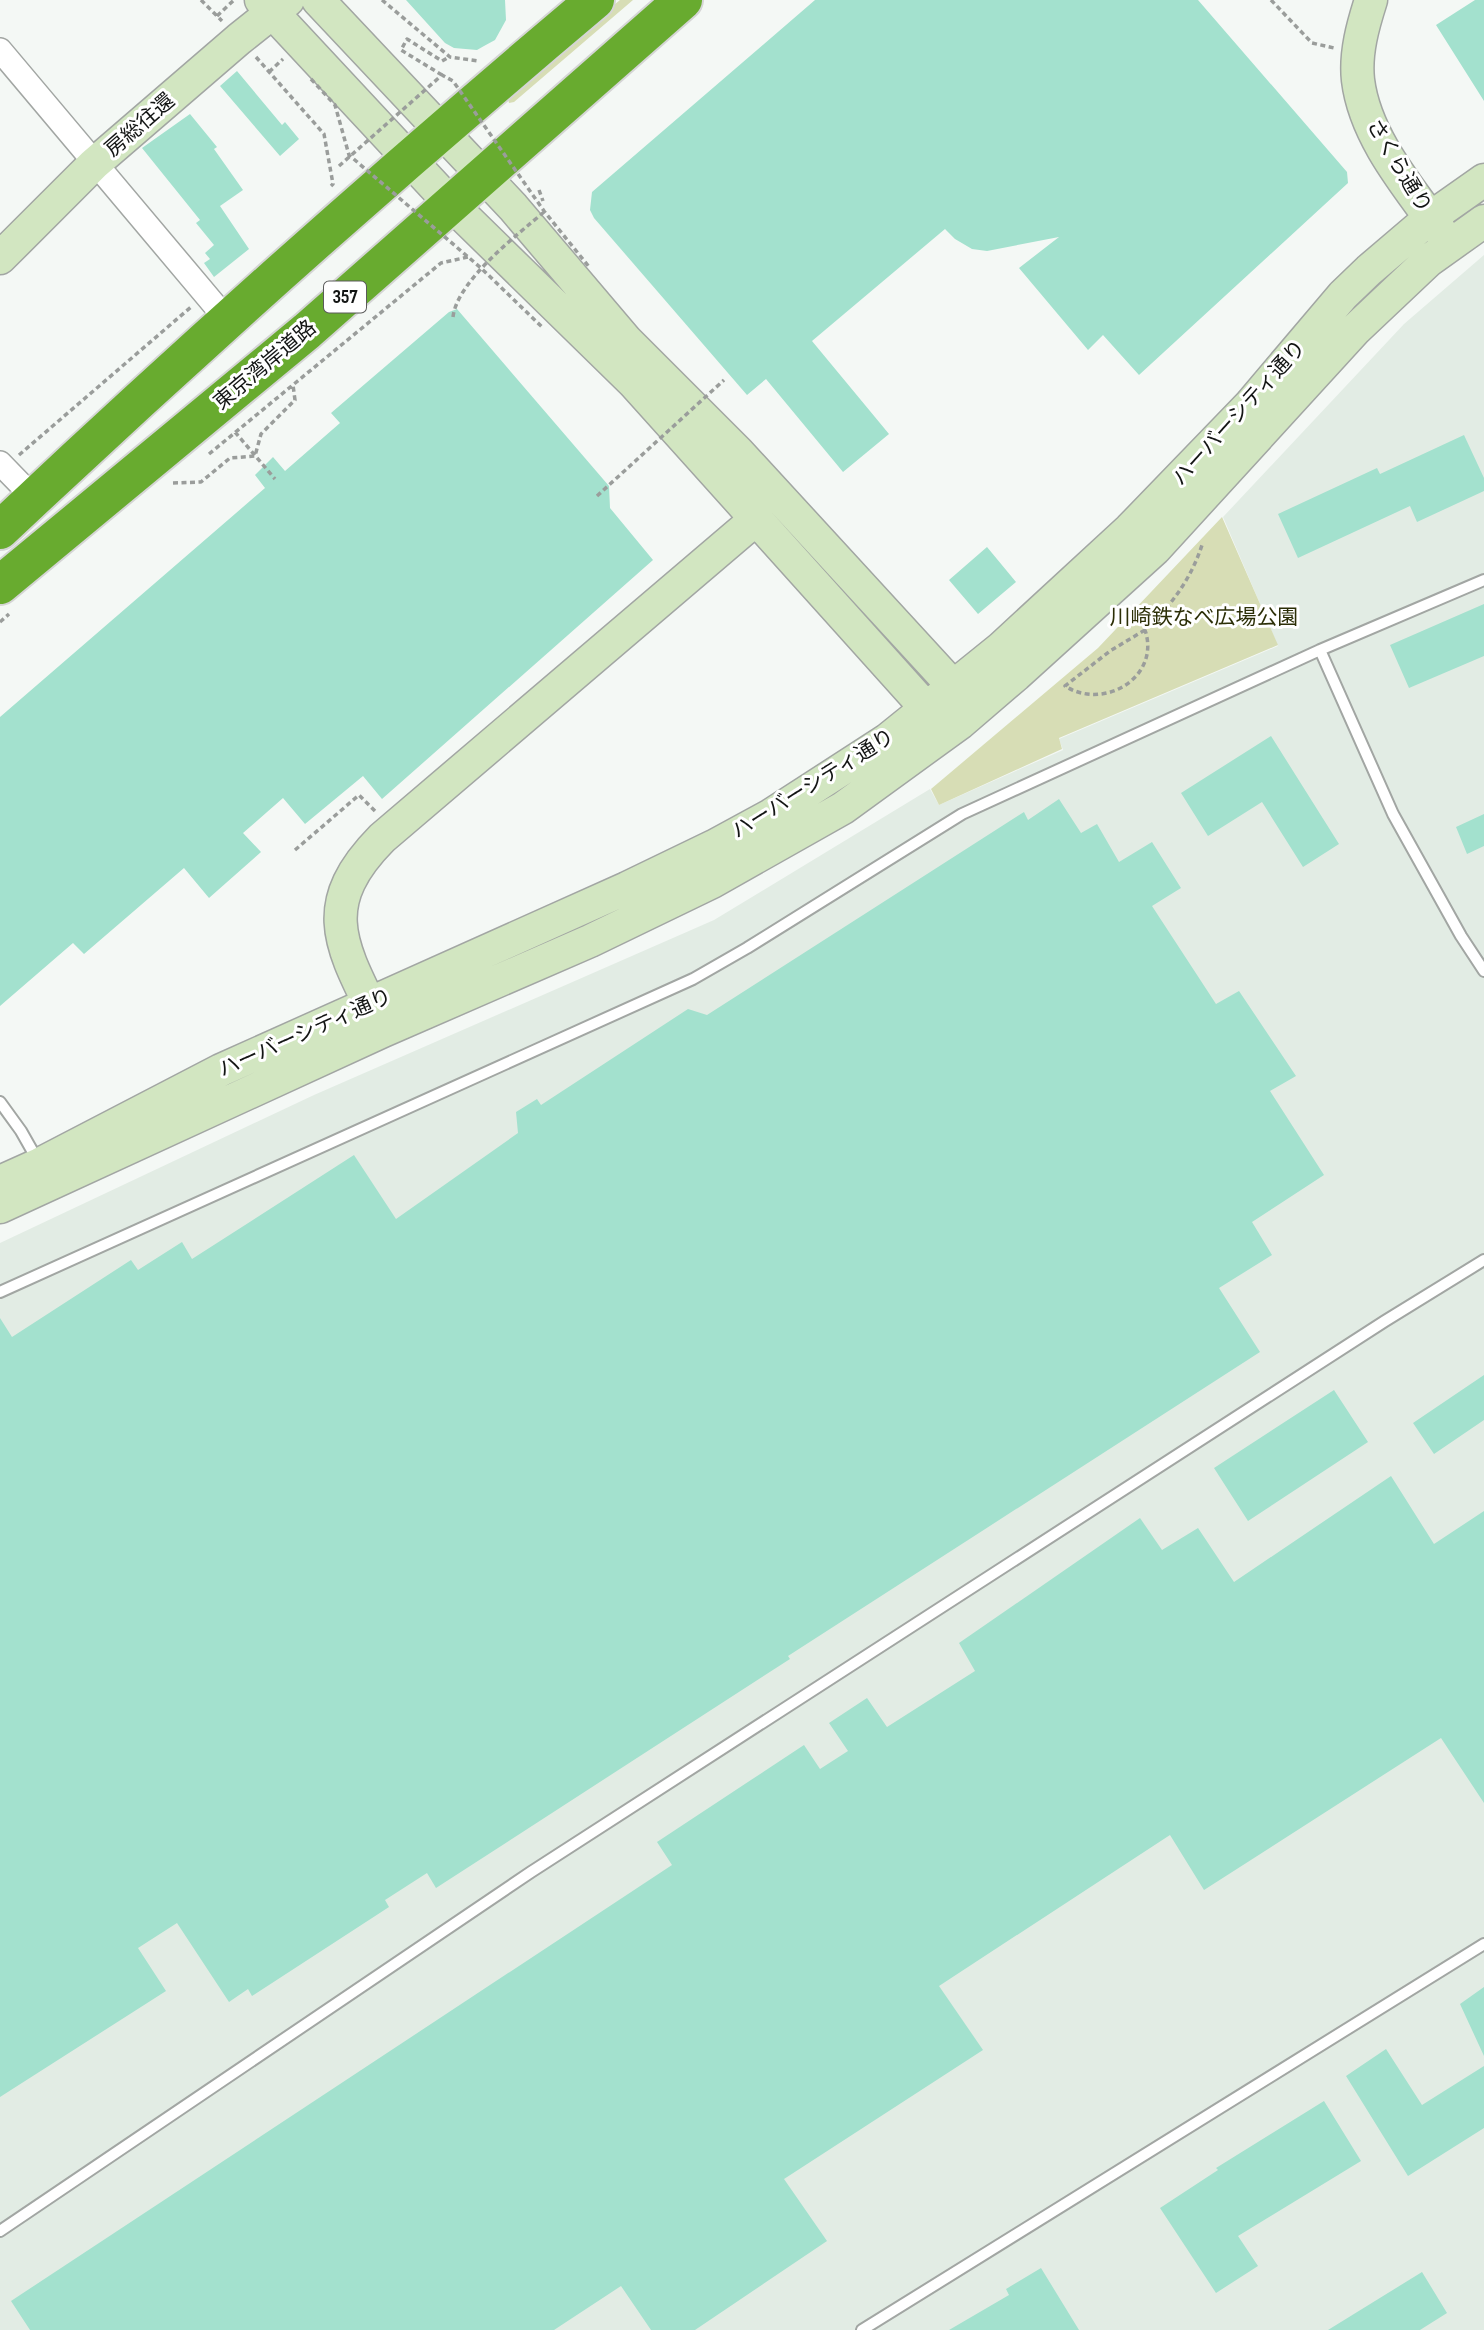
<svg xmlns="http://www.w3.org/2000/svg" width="1484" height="2330" font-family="'Sofia Sans Condensed','Noto Sans JP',sans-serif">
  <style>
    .built { fill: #e2ece4 }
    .green { fill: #d7ddb5 }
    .building { fill: #a3e1ce }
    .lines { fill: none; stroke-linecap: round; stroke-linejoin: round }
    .lane-casing { stroke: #a2a6a3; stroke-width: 14 }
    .street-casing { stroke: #a2a6a3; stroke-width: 26 }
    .secondary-casing { stroke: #a2a6a3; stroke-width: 35 }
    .highway-casing { stroke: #d5d5d5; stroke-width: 42 }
    .path { stroke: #9a9d9b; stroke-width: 3.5; stroke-dasharray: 5 3.5; stroke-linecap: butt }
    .lane { stroke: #fff; stroke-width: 10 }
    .street { stroke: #fff; stroke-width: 23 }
    .secondary { stroke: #d2e6c1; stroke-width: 32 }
    .highway { stroke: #68ab2f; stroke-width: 38 }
    .path-bridge { stroke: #9a9d9b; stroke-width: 3.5; stroke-dasharray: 5 3.5; stroke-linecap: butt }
    .labels { text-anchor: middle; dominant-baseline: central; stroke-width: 6; stroke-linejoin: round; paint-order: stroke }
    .shield { fill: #fff; stroke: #5a5b5a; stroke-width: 2 }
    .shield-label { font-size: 19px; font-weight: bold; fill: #131514 }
    .street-label { font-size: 21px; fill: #131514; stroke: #fff }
    .park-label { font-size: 21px; fill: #2c2f07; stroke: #fff }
  </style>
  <rect width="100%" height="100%" fill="#f4f8f5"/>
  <path class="built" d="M1484,255V2330H0V1243L314,1095L714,920L930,789L939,805L1063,750L1059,739L1278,646L1223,517L1404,324Z"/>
  <path class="green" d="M620,0H633L514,102L509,103L508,99L569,42Z
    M1222,517L1278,645L1059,738L1062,749L939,805L931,789L1098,648Z"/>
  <path class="building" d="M406,0H505L506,20L495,40L484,46L477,50L454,48L445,43Z
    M815,0H1198L1347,172L1348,183L1139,375L1103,335L1088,350L1019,268L1059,237L987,251L972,249L955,239L945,229L812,341L889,434L843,472L766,379L747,395L594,218L590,210L592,192Z
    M1475,0H1484V101L1436,25Z
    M237,71L282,125L285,122L299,139L280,156L220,86Z
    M190,114L217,147L214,149L243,190L220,206L249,249L214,277L204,263L210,259L205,253L214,245L196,223L200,220L142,148Z
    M457,309L609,486L610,508L653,560L382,799L363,776L305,824L283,798L243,833L261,852L209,898L184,868L84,954L73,943L0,1006V717L265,488L255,475L273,457L285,471L340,423L331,413L449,312Z
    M1464,435L1484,478V491L1417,522L1410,506L1298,558L1278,514L1377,468L1380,474Z
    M987,547L1016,582L978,614L949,580Z
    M1484,604V656L1409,688L1390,645Z
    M1271,736L1339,844L1303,867L1262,802L1208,836L1181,793Z
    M1059,799L1081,833L1097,824L1119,862L1152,842L1181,888L1152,906L1216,1004L1239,991L1296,1076L1270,1091L1324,1175L1252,1222L1272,1255L1219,1288L1260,1352L788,1656L790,1659L436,1888L427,1873L385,1900L389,1907L252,1996L248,1989L229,2002L177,1923L138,1948L166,1991L0,2097V1318L12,1337L131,1260L138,1270L182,1242L192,1259L354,1155L396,1219L518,1133L516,1112L537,1099L541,1105L688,1009L707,1015L1024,812L1028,820Z
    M1484,814V846L1467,854L1456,827Z
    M1484,1375V1420L1434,1454L1413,1423Z
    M1334,1390L1368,1442L1248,1521L1214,1468Z
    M1391,1476L1434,1544L1484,1511V1803L1441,1738L1204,1890L1170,1835L939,1986L983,2050L784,2179L827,2241L695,2330H651L621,2286L554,2330H30L11,2301L672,1865L657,1842L804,1745L820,1769L848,1751L829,1723L867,1698L887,1727L975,1671L959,1643L1140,1518L1162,1550L1198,1528L1234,1582Z
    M1484,1987V2056L1460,2004Z
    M1386,2049L1422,2105L1484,2066V2128L1408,2176L1346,2076Z
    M1324,2101L1361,2161L1238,2236L1258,2266L1216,2293L1160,2208L1218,2170L1216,2168Z
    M1041,2268L1079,2330H949L1009,2295L1006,2289Z
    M1422,2272L1447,2313L1420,2330H1328Z"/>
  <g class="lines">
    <g class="lane-casing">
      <path id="lane" d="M1320,650L1393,814L1461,936L1484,971
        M0,1102L21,1131L38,1161
        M0,1292L693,979L747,948L962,814L1320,650L1484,580
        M0,2231L531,1872L1385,1321L1484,1260
        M862,2330L1484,1944"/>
    </g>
    <g class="street-casing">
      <path id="street" d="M0,50L228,321
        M0,463L34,498"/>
    </g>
    <g class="secondary-casing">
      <path id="secondary" d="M261,0L452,205L634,383L926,708L946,717
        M318,0L513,207L626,340L738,452L953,686L956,704
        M1371,0C1363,25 1355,53 1358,80C1365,138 1410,189 1443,235
        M0,258L94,164L239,39L288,0
        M378,1021C341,946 315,906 382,838L755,520
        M0,1182L40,1164L221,1070L627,888L714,846L771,815L887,740L1001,648L1130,529L1249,406L1343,295L1369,270L1430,218L1484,180
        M0,1207L383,1031L590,941L712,882L843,808L960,723L1016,675L1155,549L1356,329L1428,261L1484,221"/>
    </g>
    <g class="highway-casing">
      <path id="highway" d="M0,530C193,348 392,171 595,0
        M0,585L307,331L683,0"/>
    </g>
    <path class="path" d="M201,0L222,21
      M382,0L450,57L478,61
      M1271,0L1312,43L1334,48
      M217,16L234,0
      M256,57L324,134L333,184L331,186
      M269,72L283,59
      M442,75L401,50L407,39L442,61L449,57
      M539,190L543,201
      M235,432L275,479
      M209,454L441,263L468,257
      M19,455L191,307
      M173,483L201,482L230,458L255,456L261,434L295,400L293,385
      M0,622L9,614
      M1145,630L1110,651L1065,686C1104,711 1161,677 1145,630C1171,606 1191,579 1202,545
      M295,850L359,795L376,812"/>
    <use href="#lane" class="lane"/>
    <use href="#street" class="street"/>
    <use href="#secondary" class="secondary"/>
    <use href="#highway" class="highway"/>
    <path class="path-bridge" d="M311,79L335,105L349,155L481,268L542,327
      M339,166L442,75L453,81L544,211L590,268
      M453,317C457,281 517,235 544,212
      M597,496L724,380"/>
  </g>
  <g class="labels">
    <rect class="shield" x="324" y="281.5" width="42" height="31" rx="5"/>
    <g class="shield-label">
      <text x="345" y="297">357</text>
    </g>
    <g class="street-label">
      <text transform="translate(140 125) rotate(-41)">房総往還</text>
      <text transform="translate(1399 166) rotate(59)">さくら通り</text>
      <text transform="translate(265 365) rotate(-40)">東京湾岸道路</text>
      <text transform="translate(1239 413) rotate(-48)">ハーバーシティ通り</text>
      <text transform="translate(813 784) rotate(-32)">ハーバーシティ通り</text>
      <text transform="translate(305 1033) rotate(-24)">ハーバーシティ通り</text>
    </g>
    <g class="park-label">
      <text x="1204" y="617">川崎鉄なべ広場公園</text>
    </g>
  </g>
</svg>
